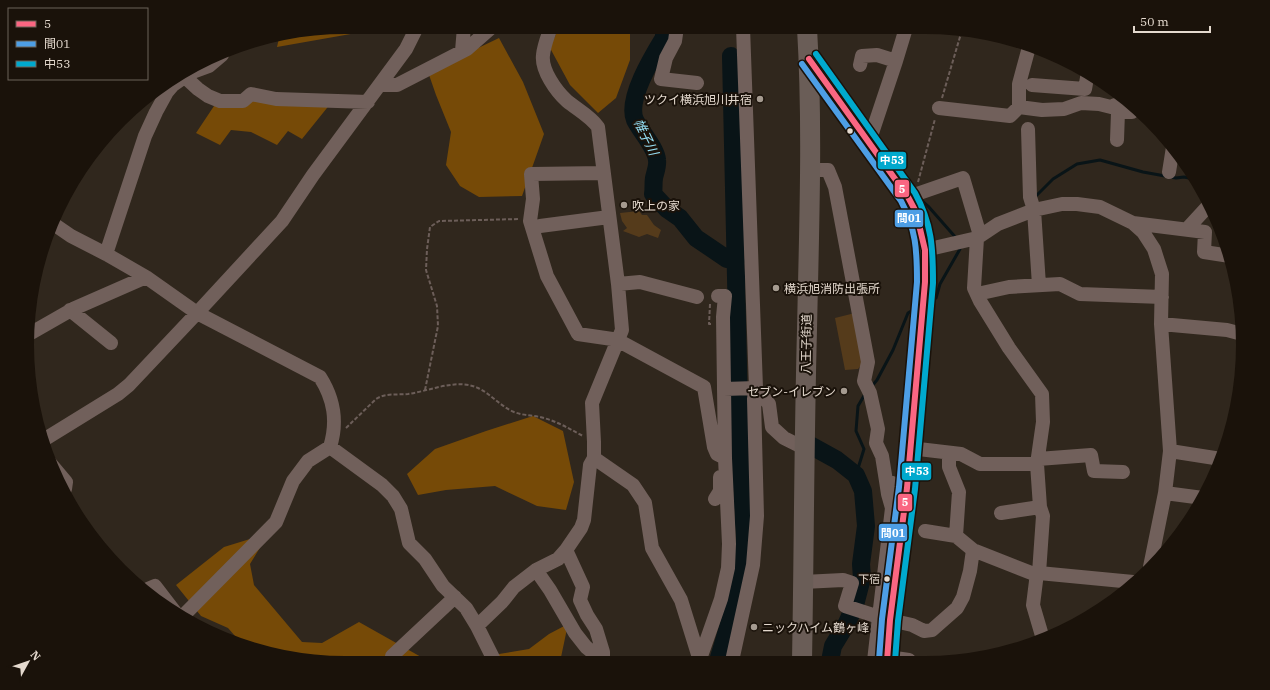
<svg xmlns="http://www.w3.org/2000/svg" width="1270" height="690" font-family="'IBM Plex Serif','Noto Sans JP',serif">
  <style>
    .green { fill: #553b1b }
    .forest { fill: #764a07 }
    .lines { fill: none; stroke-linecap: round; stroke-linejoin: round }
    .stream { stroke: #091417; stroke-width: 3 }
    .river { stroke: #091417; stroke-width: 18 }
    .path { stroke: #6c5e59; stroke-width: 2; stroke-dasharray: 4 2; stroke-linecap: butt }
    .minor { stroke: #71605b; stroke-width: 14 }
    .highway { stroke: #6a5d57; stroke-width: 20 }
    .bus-1-casing { stroke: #1a120a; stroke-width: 9 }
    .bus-2-casing { stroke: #1a120a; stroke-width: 9 }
    .bus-3-casing { stroke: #1a120a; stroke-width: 9 }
    .bus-1 { stroke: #fa6682; stroke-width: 6 }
    .bus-2 { stroke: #4d9ee5; stroke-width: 6 }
    .bus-3 { stroke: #00a9ce; stroke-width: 6 }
    .poi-dot { fill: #a59b90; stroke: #1a120a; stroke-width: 1.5 }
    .bus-dot { fill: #e4d9ce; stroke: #1a120a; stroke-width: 1.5 }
    .labels { text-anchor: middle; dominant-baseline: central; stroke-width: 4; stroke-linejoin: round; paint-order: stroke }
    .bus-label { font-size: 11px; fill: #e4d9ce; stroke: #1a120a; text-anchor: end }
    .poi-label { font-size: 12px; fill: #e4d9ce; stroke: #1a120a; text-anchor: start }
    .street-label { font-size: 12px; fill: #e4d9ce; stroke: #1a120a }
    .water-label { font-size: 13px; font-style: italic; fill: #96e1f7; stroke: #1a120a }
    .line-badge { stroke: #1a120a; stroke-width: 1.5 }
    .badge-label { font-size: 11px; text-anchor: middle; font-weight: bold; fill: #fff }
  </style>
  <rect width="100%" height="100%" fill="#30271d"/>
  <path class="green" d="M639,211L642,215H647L654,225L661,230L658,238L647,234L639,237L623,231L627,228L622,221L620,213Z
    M855,313L865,360L858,369L845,370L835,318Z"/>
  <path class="forest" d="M345,27H362V32L277,47L279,38Z
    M559,27H630V60L616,98L598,113L570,85L550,48Z
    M499,38L523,82L544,134L522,196L479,197L460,186L446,165L451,132L436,95L428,72Z
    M252,97L331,103L302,139L288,131L277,145L251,132L231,130L220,145L196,133L214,106Z
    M533,416L563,431L574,482L566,510L537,506L495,486L446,490L418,495L407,474L435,449L486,431Z
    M250,539L264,541L250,564L254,585L302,642L322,643L359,622L430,662H324L262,652L242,644L228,628L201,616L176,585L224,547Z
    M568,624L560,662H488L499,654L529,649L549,634Z"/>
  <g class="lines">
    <path class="stream" d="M1035,197L1053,179L1077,164L1100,160L1143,172L1176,178L1184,177L1194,179
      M919,198L928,206L957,239
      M51,235L54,232
      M927,303L936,298L940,284L960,249L959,246
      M871,387L877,380L893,350L908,313L918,307
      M856,475L864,449L856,431L858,406L865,394"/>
    <path class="river" d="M662,27L665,36C654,54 626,99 635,120C641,132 656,148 657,160C658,166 655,173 654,178C653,184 654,189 653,194L667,209L680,218L696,238L727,259L736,261
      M808,444L837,460L856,475L863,491L866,526L861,564L862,578L855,605L847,623L833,646L830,661
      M718,661L737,597L745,541L740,454L731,56"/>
    <path class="path" d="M942,98L962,30
      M918,182L935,119
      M710,304L709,324H711
      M425,390L438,326L437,306L426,270L427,249L430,227L439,221L519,219
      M346,428L376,399C385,393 397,395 408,394C430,391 456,378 478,388C491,394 500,406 514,412C524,416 534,415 544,418C558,422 570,429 583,436"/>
    <path class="minor" d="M551,27C548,36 544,45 543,55C541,70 556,91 567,101C578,110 590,116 598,127L618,284L622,330L592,403L594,442V458L633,485L645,503L652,548L681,600L700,661
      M677,27L675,41L666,58L661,79L697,83
      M462,51L464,27
      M809,59L908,197L916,212L920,226L925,250V282L907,488L890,620L887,661
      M860,65L862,56L877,55L896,61
      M185,77L198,89L208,96L220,101H243L251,94L276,99L368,102
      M381,85H397L467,49L492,27
      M1032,85L1085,89L1088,72
      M1019,107L1042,110L1064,109L1081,103L1099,104L1111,107L1115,105L1135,106
      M939,108L1010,116L1019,107V84L1029,47
      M1028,129L1030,197L1034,210L1039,285
      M1117,140L1118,112H1132
      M869,142L896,61L906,28
      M810,170H828L835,187L868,362L864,381L870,393L878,429L876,443L882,456L886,481L907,488
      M1169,172L1173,147
      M604,173L531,174L533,199L530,221L547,276L578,334L619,340
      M908,197L963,178L979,232L977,238L974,288L980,301L1009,348L1042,394L1043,422L1037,464H980L961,454L910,448
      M1133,223L1205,232L1204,252L1230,256
      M55,225L71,236L106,254L146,277L197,313L320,377C334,399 338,421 330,447L382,485L393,496L401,509L409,543L425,559L443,586L466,608L477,626L495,662
      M540,226L609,217
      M1187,229L1210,204
      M925,250L977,238L998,224L1034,210L1062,204H1077L1100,207L1133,223L1143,232L1154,249L1162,274L1161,324L1170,451L1165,493L1150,567
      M106,254L145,136L156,112L167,92L173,85L190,73L209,66L222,55
      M618,284L640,282L697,297
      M977,294L1009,287L1060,284L1080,294L1162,297
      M70,310L111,343
      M1161,324L1227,330L1242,334
      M31,333L73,309L146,277
      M619,341L704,387L714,447L717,454L725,458
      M724,389L756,388L769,404L772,427L784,438L804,448
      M45,439L118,394L129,385L197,313L282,221L313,175L406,49L417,27
      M1170,451L1221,459
      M949,453V467L959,492L956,536
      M1038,459L1091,455L1094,471L1123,472
      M50,463L66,482L65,489
      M1037,464L1040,507L1043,516L1039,573
      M1165,493L1203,498
      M715,499L720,491V477
      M1001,513L1040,507
      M925,531L956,536L973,550L1034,574L1039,573L1133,582
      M566,550L583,587L580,600L587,615L596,629L603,652V661
      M536,570L550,590L575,633L586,647L602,660
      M1037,573L1033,605L1043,639
      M803,582L843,580L852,583L845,606L879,617L892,508L888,494L886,481
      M148,589L155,586L175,612
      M182,617L276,522L293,481L308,461L330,447
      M890,620L912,625L924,631L932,630L957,608L963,597L970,571L973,550
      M477,626L502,602L514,587L536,570L558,559L566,550L581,528L584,520L590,465L594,458
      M392,656L455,597
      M888,657L909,660
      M700,659L721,599L728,568L729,544L725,458L723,317L725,296H718
      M732,661L753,565L757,516L754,399L756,388L743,27
      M874,661L879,617"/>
    <path class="highway" d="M802,661C804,550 804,440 807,330C809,229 813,128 807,28"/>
    <g class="bus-1-casing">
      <path id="bus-1" d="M809,59L908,197L916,212L925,250V282L907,488L890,620L887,661"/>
    </g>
    <g class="bus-2-casing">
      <path id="bus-2" d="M802,64L901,201C916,229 917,250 917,282L899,487L882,619L879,660"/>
    </g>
    <g class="bus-3-casing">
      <path id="bus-3" d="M816,54L915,193C932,224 933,248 933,283L915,489L898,621L895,661"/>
    </g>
    <use href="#bus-1" class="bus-1"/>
    <use href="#bus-2" class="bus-2"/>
    <use href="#bus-3" class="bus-3"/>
  </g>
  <g class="poi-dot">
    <circle cx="760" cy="99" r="4"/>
    <circle cx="624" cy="205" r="4"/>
    <circle cx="776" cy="288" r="4"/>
    <circle cx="844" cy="391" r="4"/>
    <circle cx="754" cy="627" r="4"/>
  </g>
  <g class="bus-dot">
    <circle cx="850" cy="131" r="3.5"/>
    <circle cx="887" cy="579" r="3.5"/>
  </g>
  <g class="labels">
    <g class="bus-label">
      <text x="880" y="579">下宿</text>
    </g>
    <g class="poi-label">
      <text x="752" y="99" text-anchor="end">ツクイ横浜旭川井宿</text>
      <text x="632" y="205">吹上の家</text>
      <text x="784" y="288">横浜旭消防出張所</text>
      <text x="836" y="391" text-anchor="end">セブン-イレブン</text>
      <text x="762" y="627">ニックハイム鶴ヶ峰</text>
    </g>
    <g class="street-label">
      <text transform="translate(806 344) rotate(-89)">八王子街道</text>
    </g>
    <g class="water-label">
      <text transform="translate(646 137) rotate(64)">帷子川</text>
    </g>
  </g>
  <path d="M0 0H1270V690H0ZM345 34H925A311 311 0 0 1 1236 345V345A311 311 0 0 1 925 656H345A311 311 0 0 1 34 345V345A311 311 0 0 1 345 34Z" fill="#1a120a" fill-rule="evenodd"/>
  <g class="line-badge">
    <rect x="877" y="151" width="30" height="19" rx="4" fill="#00a9ce"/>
    <rect x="894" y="179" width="16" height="19" rx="4" fill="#fa6682"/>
    <rect x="894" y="209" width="30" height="19" rx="4" fill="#4d9ee5"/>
    <rect x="901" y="462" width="31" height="19" rx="4" fill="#00a9ce"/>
    <rect x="897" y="493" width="16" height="19" rx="4" fill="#fa6682"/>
    <rect x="878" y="523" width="30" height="19" rx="4" fill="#4d9ee5"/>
  </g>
  <g class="badge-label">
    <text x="892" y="164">中53</text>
    <text x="902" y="193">5</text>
    <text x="909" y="222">間01</text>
    <text x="917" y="475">中53</text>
    <text x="905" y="506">5</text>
    <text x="893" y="537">間01</text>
  </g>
  <rect x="8" y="8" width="140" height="72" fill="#1a120a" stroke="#6b6258"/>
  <rect x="16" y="21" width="20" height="6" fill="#fa6682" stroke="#6b6258"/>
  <text x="44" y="28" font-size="12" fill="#e4d9ce">5</text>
  <rect x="16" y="41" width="20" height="6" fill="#4d9ee5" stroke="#6b6258"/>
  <text x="44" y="48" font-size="12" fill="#e4d9ce">間01</text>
  <rect x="16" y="61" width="20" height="6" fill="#00a9ce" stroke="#6b6258"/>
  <text x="44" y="68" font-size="12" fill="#e4d9ce">中53</text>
  <g transform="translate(28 662) rotate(50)" stroke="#1a120a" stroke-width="3" paint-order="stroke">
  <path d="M0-3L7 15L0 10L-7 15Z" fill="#e4d9ce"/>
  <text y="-6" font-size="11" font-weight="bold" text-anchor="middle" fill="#e4d9ce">N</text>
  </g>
  <path d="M1134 26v6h76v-6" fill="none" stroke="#e4d9ce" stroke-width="2"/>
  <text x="1140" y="26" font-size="12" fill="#e4d9ce" stroke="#1a120a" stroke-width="3" paint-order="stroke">50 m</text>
</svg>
